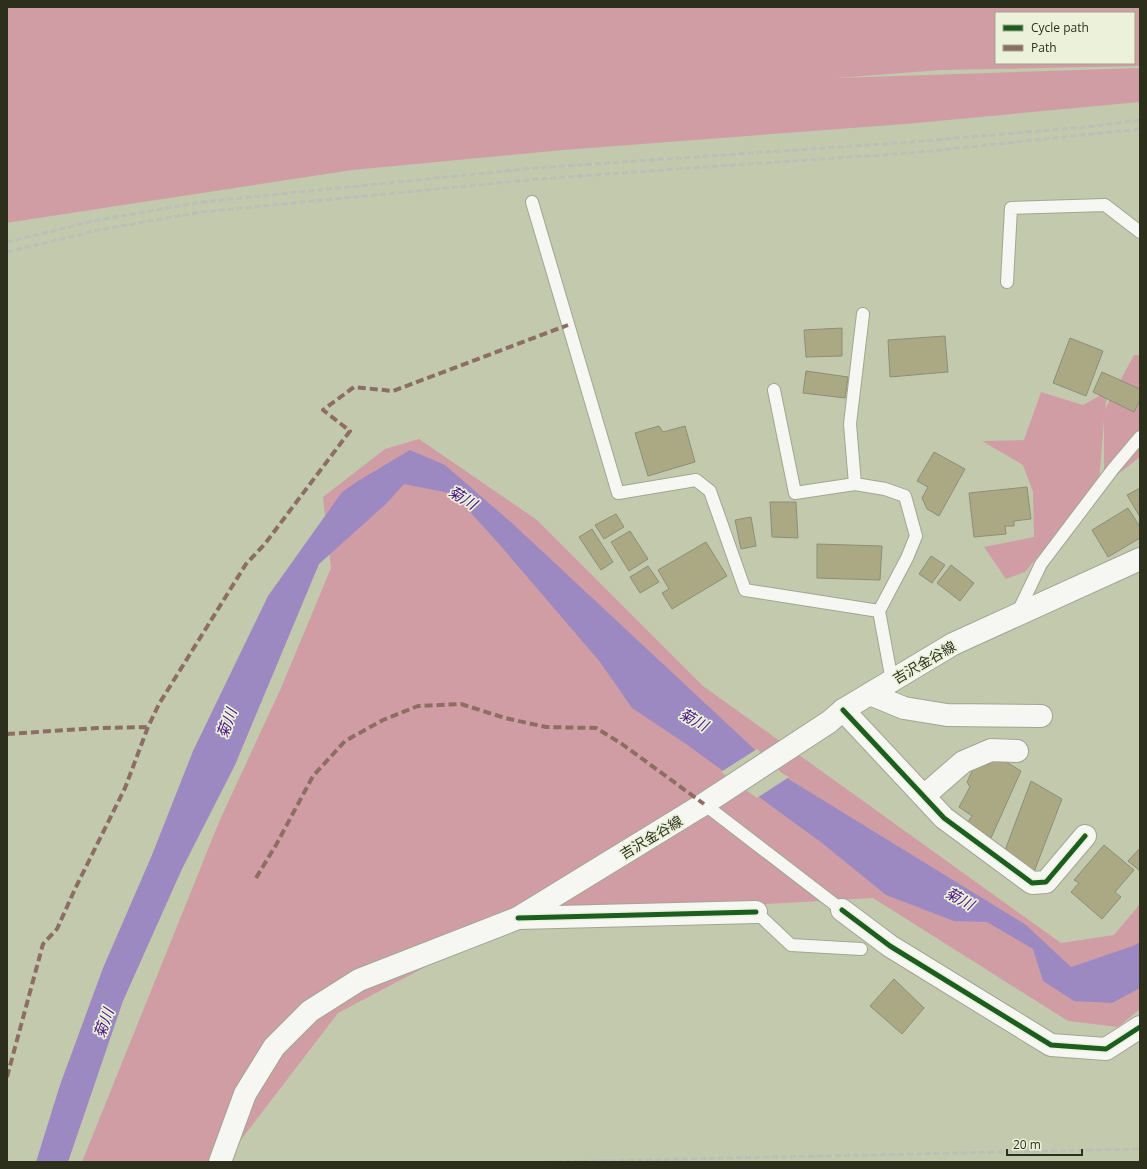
<svg xmlns="http://www.w3.org/2000/svg" width="1147" height="1169" font-family="'Open Sans','Noto Sans JP',sans-serif">
  <style>
    .green { fill: #d09da4; fill-rule: evenodd }
    .water { fill: #9d89c2 }
    .pier { fill: #c3c9ad }
    .building { fill: #aaa983; stroke: #8d8e79 }
    .lines { fill: none; stroke-linecap: round; stroke-linejoin: round }
    .service-casing { stroke: #a1a691; stroke-width: 14 }
    .minor-casing { stroke: #a1a691; stroke-width: 24 }
    .secondary-casing { stroke: #a1a691; stroke-width: 24 }
    .service { stroke: #f6f7f3; stroke-width: 12 }
    .minor { stroke: #f6f7f3; stroke-width: 22 }
    .secondary { stroke: #f6f7f3; stroke-width: 22 }
    .rail { stroke: #bcbeb7; stroke-width: 3; stroke-dasharray: 6 3; stroke-linecap: butt }
    .quiet { stroke: #8d6e63; stroke-width: 4; stroke-dasharray: 8 4; stroke-linecap: butt }
    .cycleway-casing { stroke: #ecf2d9; stroke-width: 8 }
    .cycleway { stroke: #1b5e20; stroke-width: 5 }
    .labels { text-anchor: middle; dominant-baseline: central; stroke-width: 3.5; stroke-linejoin: round; paint-order: stroke }
    .street-label { font-size: 14px; fill: #2b2f1c; stroke: #ecf2d9 }
    .water-label { font-size: 15px; font-style: italic; fill: #491186; stroke: #ecf2d9 }
  </style>
  <rect width="100%" height="100%" fill="#c3c9ad"/>
  <path class="green" d="M7,7H1140V66L941,70L837,78L1140,68V102L905,124L563,150L352,170L12,222L7,223ZM996,13H1134V63H996Z
    M1134,355H1140V457L1104,485V420L1099,482L1025,572L1006,579L984,547L1034,537L1033,492L1023,465L982,441L1024,440L1041,392L1083,405L1108,391L1105,409Z
    M419,439L537,520L703,686L1061,943L1114,935L1140,904V1009L1118,1027L1068,1021L873,898L518,918L338,1013L224,1162H82L219,822L281,688L331,568L323,497L385,449Z"/>
  <path class="water" d="M410,450L445,465L513,524L782,775L1026,925L1071,967L1133,946L1140,942V988L1112,1003L1074,1001L1043,981L1033,949L987,922L954,921L886,895L822,843L686,744L632,708L600,662L499,544L454,494L404,484L386,504L319,564L235,765L182,869L123,1001L68,1162H36L60,1085L103,968L152,855L193,751L268,596L342,492L358,481Z"/>
  <path class="pier" d="M757,749L783,774L789,777L757,798L721,772Z"/>
  <path class="building" d="M842,328V356L806,357L804,330Z
    M945,336L948,372L890,377L888,340Z
    M1070,338L1103,351L1086,396L1053,383Z
    M806,371L848,377L845,398L803,393Z
    M1102,372L1140,389V400L1134,412L1093,392Z
    M659,426L663,432L685,426L695,462L648,476L635,433Z
    M934,452L965,469L939,516L927,509L922,498L928,487L917,481Z
    M1027,487L1031,519L1014,521V526H1005L1006,534L974,537L969,493Z
    M1140,488V517L1127,495Z
    M770,502H796L798,538L772,537Z
    M1128,508L1140,527V538L1108,557L1092,530Z
    M616,514L624,527L604,539L595,525Z
    M751,517L756,546L741,549L735,520Z
    M592,529L613,562L601,570L579,537Z
    M630,531L648,559L629,571L611,542Z
    M706,542L727,576L672,609L662,593L669,589L658,570Z
    M817,544L882,546L880,580L817,578Z
    M931,556L945,565L932,583L919,574Z
    M951,565L974,583L960,601L937,583Z
    M648,566L659,582L640,593L630,577Z
    M995,755L1021,771L991,838L968,822L972,816L959,807L970,787L967,782L977,761L988,765Z
    M1031,781L1062,799L1034,872L1004,853Z
    M1104,845L1134,870L1115,892L1121,897L1102,919L1071,892L1079,883L1074,880Z
    M1140,848V871L1128,861Z
    M894,979L924,1008L902,1034L870,1006Z"/>
  <g class="lines">
    <g class="service-casing">
      <path id="service" d="M532,202L618,493L696,480L710,491L745,590L879,611L892,681
        M1007,282L1011,208L1105,205L1140,232
        M863,314L850,424L855,484L885,489L905,496L916,536L907,558L879,611
        M774,390L795,493L855,484
        M1017,614L1041,564L1113,469L1140,437
        M704,804L842,910
        M756,912L791,945L861,949"/>
    </g>
    <g class="minor-casing">
      <path id="minor" d="M870,694L904,708L947,715L1041,716
        M843,710L944,818L1032,883L1046,882L1085,836
        M924,796L963,762L991,750L1017,751
        M842,910L890,946L1051,1045L1106,1049L1140,1027
        M518,918L756,912"/>
    </g>
    <g class="secondary-casing">
      <path id="secondary" d="M220,1162L245,1094L274,1047L310,1011L359,980L518,918L704,804L829,722L843,710L953,644L1140,559"/>
    </g>
    <use href="#service" class="service"/>
    <use href="#minor" class="minor"/>
    <use href="#secondary" class="secondary"/>
    <path class="rail" d="M7,242L98,220L202,202L535,168L912,142L1096,126L1140,120
      M7,252L103,229L202,212L538,179L734,165L911,153L1140,129
      M547,1162L1140,1149"/>
    <path class="quiet" d="M7,734L97,728L148,727
      M256,878L276,845L313,776L345,741L383,720L418,706L461,704L505,718L546,727L596,728L622,744L704,804
      M7,1077L43,944L57,929L75,889L125,788L148,727L159,704L246,564L264,545L350,431L323,410L354,387L393,391L568,325"/>
    <g class="cycleway-casing">
      <path id="cycleway" d="M843,710L944,818L1032,883L1046,882L1085,836
        M842,910L890,946L1051,1045L1106,1049L1140,1027
        M518,918L756,912"/>
    </g>
    <use href="#cycleway" class="cycleway"/>
  </g>
  <g class="labels">
    <g class="street-label">
      <text transform="translate(924 662) rotate(-30)">吉沢金谷線</text>
      <text transform="translate(651 837) rotate(-31)">吉沢金谷線</text>
    </g>
    <g class="water-label">
      <text transform="translate(463 497) rotate(32)">菊川</text>
      <text transform="translate(694 719) rotate(29)">菊川</text>
      <text transform="translate(226 723) rotate(-70)">菊川</text>
      <text transform="translate(960 898) rotate(29)">菊川</text>
      <text transform="translate(103 1023) rotate(-70)">菊川</text>
    </g>
  </g>
  <rect width="1147" height="1169" fill="none" stroke="#2b2f1c" stroke-width="16"/>
  <rect x="995" y="12" width="140" height="52" fill="#ecf2d9" stroke="#9fa48d"/>
  <rect x="1003" y="25" width="20" height="6" fill="#1b5e20" stroke="#9fa48d"/>
  <text x="1031" y="32" font-size="12" fill="#2b2f1c">Cycle path</text>
  <rect x="1003" y="45" width="20" height="6" fill="#8d6e63" stroke="#9fa48d"/>
  <text x="1031" y="52" font-size="12" fill="#2b2f1c">Path</text>
  <path d="M1007 1149v6h75v-6" fill="none" stroke="#2b2f1c" stroke-width="2"/>
  <text x="1013" y="1149" font-size="12" fill="#2b2f1c" stroke="#ecf2d9" stroke-width="3" paint-order="stroke">20 m</text>
</svg>
